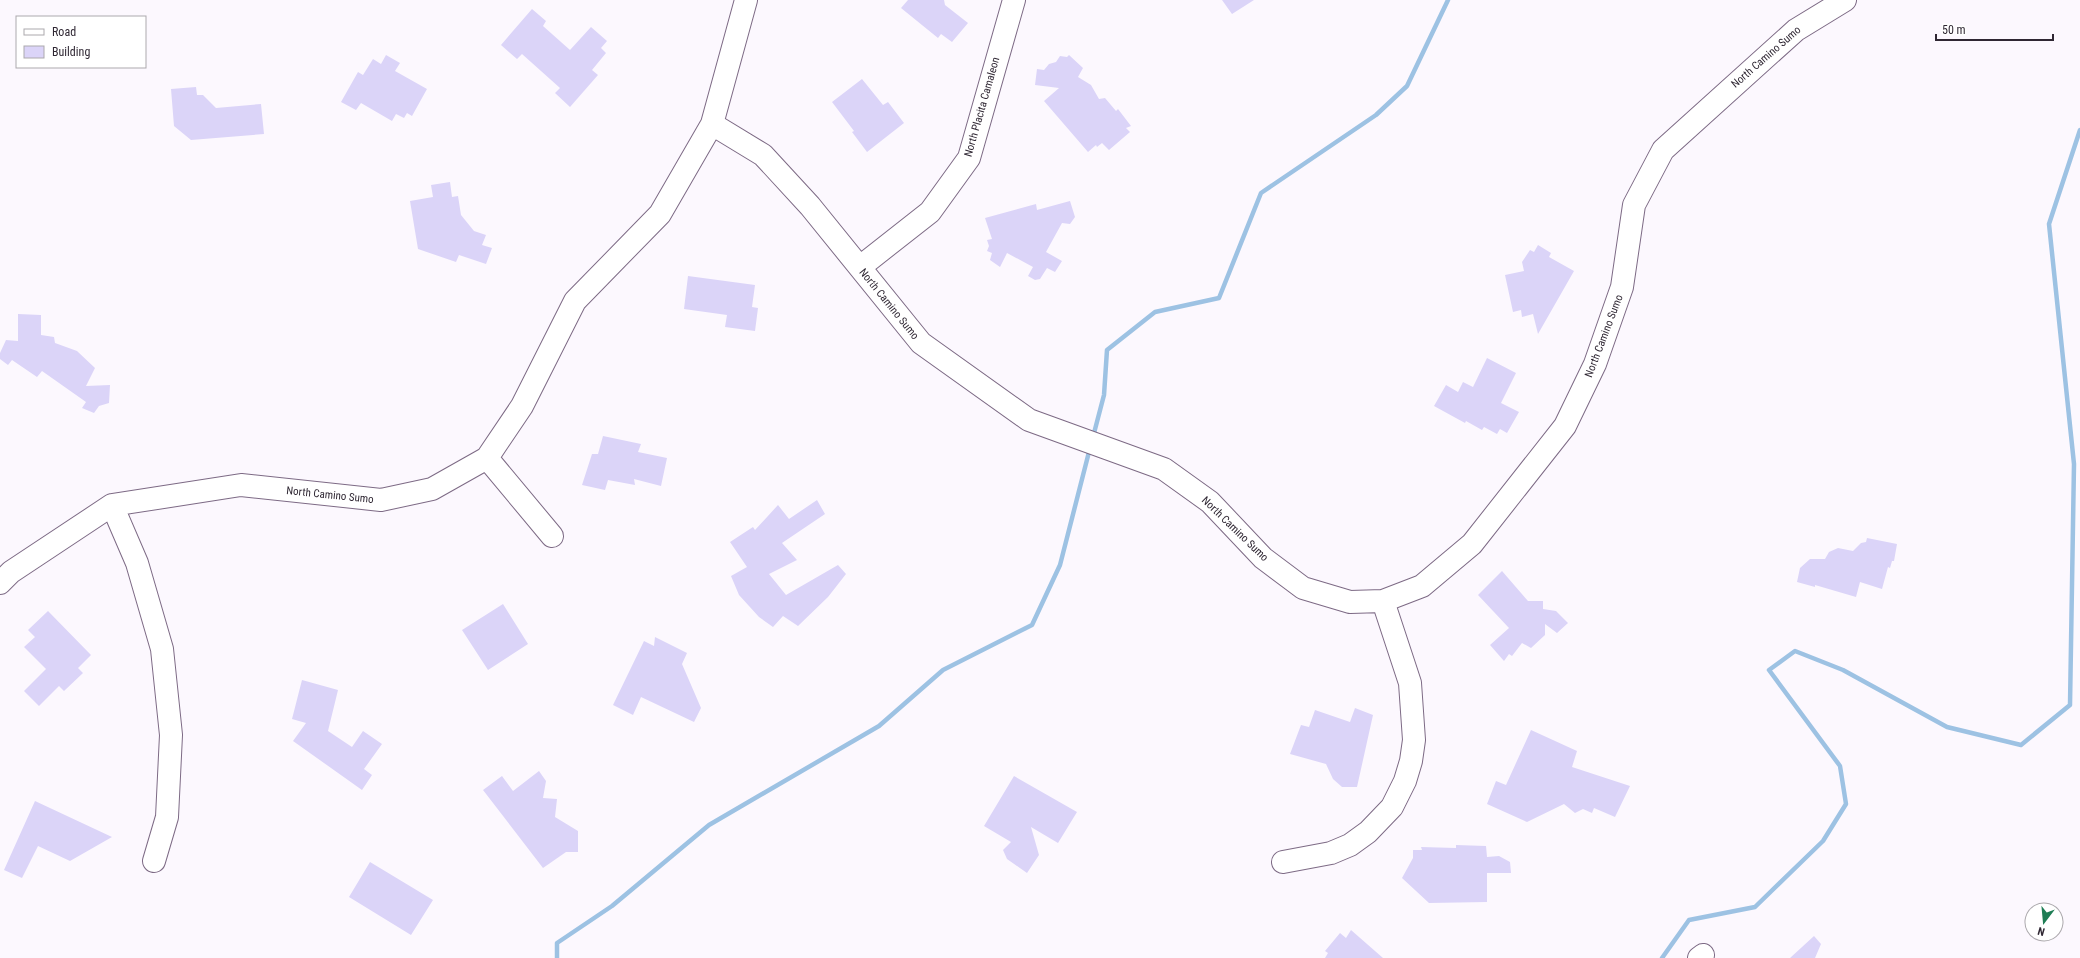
<svg xmlns="http://www.w3.org/2000/svg" width="2080" height="958" font-family="'Roboto Condensed',sans-serif">
  <style>
    .lines { fill: none; stroke-linecap: round; stroke-linejoin: round }
    .stream { stroke: #9dc2e3; stroke-width: 4.5 }
    .building { fill: #dbd4f8 }
    .minor-casing { stroke: #7d6a85; stroke-width: 24 }
    .minor { stroke: #fff; stroke-width: 22 }
    .labels { text-anchor: middle; dominant-baseline: central; stroke-width: 4; stroke-linejoin: round; paint-order: stroke }
    .street-label { font-size: 11px; fill: #2f2733; stroke: #fff }
  </style>
  <rect width="100%" height="100%" fill="#fcf8fe"/>
  <g class="lines">
    <path class="stream" d="M1093,437L1104,395L1107,350L1155,312L1219,298L1261,193L1376,115L1407,86L1448,0
      M557,958V943L612,906L709,825L879,726L943,670L1032,625L1060,565L1090,448
      M1662,958L1689,920L1755,907L1823,841L1846,804L1840,766L1769,670L1795,651L1843,670L1947,727L2021,745L2070,705L2074,464L2049,224L2080,130"/>
  </g>
  <path class="building" d="M908,0H944L945,5L968,23L952,42L941,34L938,38L901,8Z
    M1222,0H1254L1232,14Z
    M532,9L546,21L543,26L570,50L591,27L607,41L601,48L606,53L592,70L598,75L570,107L555,93L560,88L522,54L517,59L501,45Z
    M386,55L400,63L395,71L427,89L412,116L407,113L404,118L396,114L392,121L361,103L356,110L341,102L358,72L363,75L373,59L381,64Z
    M1069,55L1083,68L1078,77L1091,85L1099,99L1105,98L1116,111L1118,109L1131,126L1126,128L1130,132L1109,150L1102,143L1097,147L1096,145L1088,152L1044,101L1059,88L1035,85L1037,69L1044,70L1049,64L1056,62L1060,56L1067,57Z
    M862,79L883,105L888,102L904,123L867,152L852,132L854,131L832,102Z
    M196,87L197,95H203L216,108L261,104L264,134L191,140L174,126L171,89Z
    M450,182L452,197L458,196L461,215L474,231L486,235L482,245L492,248L486,264L459,255L456,262L418,249L410,201L433,197L431,185Z
    M1070,201L1075,217L1070,224L1062,223L1046,252L1062,261L1055,272L1047,268L1040,279L1035,280L1028,276L1033,267L1007,253L1000,267L990,260L992,253L987,251L989,246L987,240L992,239L985,218L1036,204L1037,210Z
    M1538,245L1551,253L1549,257L1574,271L1538,334L1533,314L1522,317L1521,310L1513,312L1505,275L1524,271L1522,262L1530,250L1534,252Z
    M688,276L755,285L752,307L758,308L755,331L725,327L727,315L684,309Z
    M18,314L41,315V335L54,337L55,343L77,351L95,368L86,386L110,385L109,403L99,406L94,413L82,408L86,402L42,371L37,377L12,360L8,365L0,359V353L6,340L18,341Z
    M1487,358L1516,373L1501,403L1519,412L1507,433L1500,429L1497,434L1484,427L1482,430L1466,421L1465,423L1434,406L1446,385L1458,392L1463,382L1473,387Z
    M603,436L641,444L638,452L667,458L661,486L634,479L635,485L608,480L605,490L582,485L592,454H598Z
    M817,500L825,514L782,543L797,560L769,574L786,595L838,565L846,574L828,597L798,626L783,616L773,627L759,617L739,595L731,576L747,567L730,542L753,527L755,530L778,505L789,519Z
    M1867,538L1897,544L1894,561H1892L1890,568L1888,567L1882,589L1860,582L1856,597L1815,585V587L1797,582L1800,568L1810,559H1825L1829,552L1838,548L1853,551L1861,543L1866,542Z
    M1502,571L1528,601H1543V609L1556,611L1568,623L1557,633L1545,624V635L1531,648L1522,643L1512,656L1509,654L1504,661L1490,645L1509,628L1478,595Z
    M503,604L528,644L488,670L462,630Z
    M48,611L91,655L78,668L83,673L64,691L59,686L39,706L24,691L46,669L24,647L35,637L28,630Z
    M655,637L687,653L682,664L701,708L694,722L641,697L633,715L613,705L644,641L654,646Z
    M302,680L338,690L328,731L352,747L363,731L382,744L364,769L372,775L362,790L293,741L306,723L292,719Z
    M1355,708L1373,715L1357,787H1342L1333,779L1326,764L1290,754L1301,725L1309,727L1315,710L1350,722Z
    M1531,730L1577,751L1572,767L1630,786L1615,817L1594,808L1592,813L1583,809L1575,813L1564,804L1527,822L1487,804L1496,781L1506,785Z
    M539,771L546,781L543,798L557,799L555,817L578,831V852H566L543,868L483,790L502,776L513,791Z
    M1014,776L1077,812L1058,843L1031,827L1039,855L1027,873L1007,859L1003,850L1011,842L984,826Z
    M35,801L112,837L70,861L38,846L22,878L4,870Z
    M1456,845L1486,846L1487,857L1499,856L1510,862L1511,873H1487V902L1429,903L1402,878L1413,858V850H1422L1421,847L1456,848Z
    M370,862L433,900L411,935L349,897Z
    M1351,930L1383,958H1325L1328,953L1325,951L1340,933L1346,938Z
    M1814,936L1821,944L1815,958H1790Z"/>
  <g class="lines">
    <g class="minor-casing">
      <path id="minor" d="M712,124L746,0
        M860,267L930,212L969,158L1014,0
        M487,458L552,536
        M112,505L137,563L162,649L171,735L167,817L154,861
        M0,583L11,572L112,505L241,485L381,500L432,489L487,458L522,406L575,301L660,214L712,124L763,155L810,206L921,343L1029,420L1164,469L1210,502L1263,558L1303,588L1350,602L1383,601L1422,586L1472,544L1565,426L1595,364L1622,287L1634,205L1663,150L1796,30L1845,0
        M1283,862L1331,853L1350,845L1368,832L1392,807L1405,781L1411,761L1414,740L1410,683L1383,601
        M1699,958L1703,955"/>
    </g>
    <use href="#minor" class="minor"/>
  </g>
  <g class="labels">
    <g class="street-label">
      <text transform="translate(1766 57) rotate(-41)">North Camino Sumo</text>
      <text transform="translate(982 107) rotate(-74)">North Placita Camaleon</text>
      <text transform="translate(889 304) rotate(51)">North Camino Sumo</text>
      <text transform="translate(1604 336) rotate(-69)">North Camino Sumo</text>
      <text transform="translate(330 495) rotate(6)">North Camino Sumo</text>
      <text transform="translate(1235 529) rotate(44)">North Camino Sumo</text>
    </g>
  </g>
  <rect x="16" y="16" width="130" height="52" fill="#ffffff" stroke="#aca9ad"/>
  <rect x="24" y="29" width="20" height="6" fill="#ffffff" stroke="#aca9ad"/>
  <text x="52" y="36" font-size="12" fill="#2f2733">Road</text>
  <rect x="24" y="46" width="20" height="12" fill="#dbd4f8" stroke="#aca9ad"/>
  <text x="52" y="56" font-size="12" fill="#2f2733">Building</text>
  <g transform="translate(2044 922) rotate(196)"><circle r="19" fill="#ffffff" stroke="#aca9ad"/>
  <path d="M0-3L7 15L0 10L-7 15Z" fill="#1e7d54"/>
  <text y="-6" font-size="11" font-weight="bold" text-anchor="middle" fill="#2f2733">N</text>
  </g>
  <path d="M1936 34v6h117v-6" fill="none" stroke="#2f2733" stroke-width="2"/>
  <text x="1942" y="34" font-size="12" fill="#2f2733" stroke="#ffffff" stroke-width="3" paint-order="stroke">50 m</text>
</svg>
